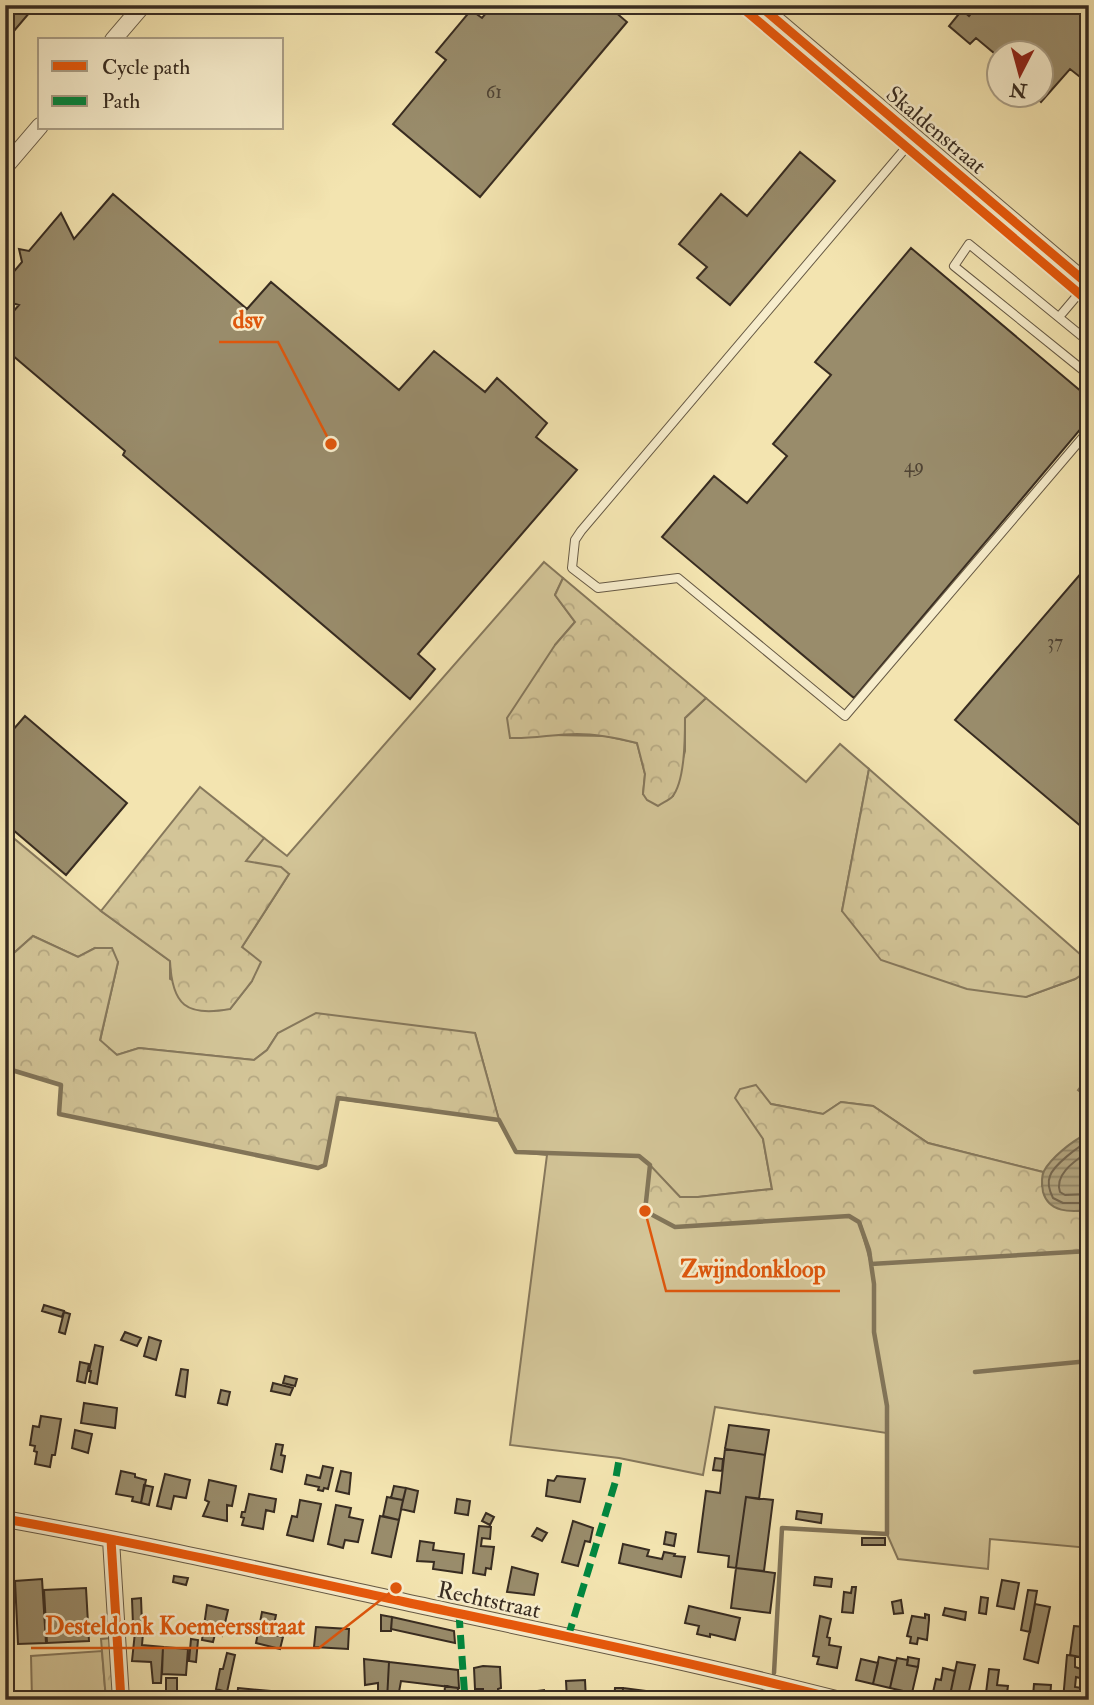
<svg xmlns="http://www.w3.org/2000/svg" width="1094" height="1705" font-family="'IM FELL Double Pica',serif">
  <style>
    .green { fill: #d3c598; stroke: #86785c; stroke-width: 2 }
    .forest { fill: url(#forest-crowns); stroke: #86785c; stroke-width: 2 }
    .water { fill: url(#water-rules); stroke: #827559; stroke-width: 2 }
    .lines { fill: none; stroke-linecap: round; stroke-linejoin: round }
    .shore { stroke: #766850; stroke-width: 2 }
    .stream { stroke: #827559; stroke-width: 4.5 }
    .building { fill: #998c6b; stroke: #382c21; stroke-width: 2 }
    .service-casing { stroke: #675a45; stroke-width: 10 }
    .minor-casing { stroke: #675a45; stroke-width: 18 }
    .service { stroke: #f7edcc; stroke-width: 8 }
    .minor { stroke: #f7edcc; stroke-width: 16 }
    .quiet { stroke: #00873e; stroke-width: 7; stroke-dasharray: 14 7; stroke-linecap: butt }
    .cycleway-casing { stroke: #f7edcc; stroke-width: 13 }
    .cycleway { stroke: #e8590c; stroke-width: 9 }
    .labels { text-anchor: middle; dominant-baseline: central; stroke-width: 5; stroke-linejoin: round; paint-order: stroke }
    .number-label { font-size: 19px; fill: #504434 }
    .street-label { font-size: 23px; fill: #382c21; stroke: #f7edcc }
    .leader { fill: none; stroke: #df570d; stroke-width: 2.5 }
    .callout-dot { fill: #df570d; stroke: #f7edcc; stroke-width: 2.5 }
    .callout-label { font-size: 24px; text-anchor: middle; font-weight: bold; fill: #df570d; stroke: #f7edcc; stroke-width: 5; stroke-linejoin: round; paint-order: stroke }
  </style>
  <defs>
    <pattern id="forest-crowns" width="20" height="18" patternUnits="userSpaceOnUse" patternTransform="scale(1.75)"><rect width="20" height="18" fill="#d3c598"/><path d="M2 6a3 3 0 1 1 6 0M12 15a3 3 0 1 1 6 0" fill="none" stroke="#b6a983"/></pattern>
    <pattern id="water-rules" width="6" height="5" patternUnits="userSpaceOnUse" patternTransform="scale(1.75)"><rect width="6" height="5" fill="#b3a57f"/><path d="M0 2.5h6" fill="none" stroke="#938768"/></pattern>
  </defs>
  <rect width="100%" height="100%" fill="#f3e4b0"/>
  <filter id="stains"><feTurbulence type="fractalNoise" baseFrequency=".00286" numOctaves="4"/><feColorMatrix values="0 0 0 0 .2 0 0 0 0 .09 0 0 0 0 .02 0 0 0 .5 -.17"/></filter>
  <radialGradient id="worn" r=".72"><stop offset=".6" stop-color="#630" stop-opacity="0"/><stop offset="1" stop-color="#630" stop-opacity=".3"/></radialGradient>
  <path class="green" d="M544,562L563,578L555,595L575,622L555,645L554,735L606,736L637,743L645,774L643,794L673,796L685,751V718L706,698L806,782L840,744L869,769L842,911L1026,997L1075,979L1089,970V1076L1078,1090L1089,1099V1210L1043,1172L928,1143L873,1106L841,1102L823,1114L771,1104L763,1139L772,1189L698,1197H680L650,1166L645,1211L676,1227L849,1216L859,1222L871,1264L1089,1251V1548L990,1539L988,1569L898,1559L887,1534V1433L715,1407L703,1475L619,1458L510,1445L547,1155L516,1152L499,1120L475,1033H278L267,1050L254,1060L139,1048L117,1055L100,1041L118,962L95,948L78,957L33,936L5,961V831L101,911L170,961V979L230,1009L252,981L242,947L289,874L245,861L264,838L287,856Z
    M102,1651L106,1700H32L31,1656Z"/>
  <path class="forest" d="M563,578L706,698L685,718C685,738 685,782 672,797C669,800 662,803 658,806L647,800L643,794L645,774L637,743C617,738 598,734 577,734C554,734 533,739 510,738L507,718L555,645L575,622L555,595Z
    M869,769L1089,962V970L1075,979L1026,997L967,989L881,960L842,911Z
    M200,787L264,838L246,861L281,867L289,874L242,947L261,962L252,981L230,1009C186,1017 172,1005 170,961L101,911Z
    M33,936L78,957L95,948H112L118,962L100,1040L117,1055L139,1048L254,1060L267,1050L278,1033L316,1013L475,1033L499,1120L338,1099L325,1165L318,1168L59,1114L61,1085L5,1068V961Z
    M756,1085L771,1104L823,1114L841,1102L873,1106L928,1143L1043,1172L1042,1186L1077,1211L1089,1210V1251L871,1264L869,1250L860,1222L849,1216L675,1227L645,1211L650,1165L680,1197H698L772,1189L763,1139L735,1098L740,1089Z
    M111,1638L116,1700H106L101,1639Z"/>
  <path class="water" d="M1085,1135H1089V1210C1070,1212 1049,1213 1043,1192C1042,1186 1041,1177 1044,1171C1051,1158 1072,1141 1085,1135Z"/>
  <g class="lines">
    <path class="shore" d="M1089,1142C1079,1145 1053,1166 1050,1176C1047,1183 1050,1192 1053,1198L1063,1203H1089
      M1089,1151C1075,1161 1054,1174 1060,1192L1065,1195L1089,1194"/>
    <path class="stream" d="M5,1068L61,1085L59,1114L318,1168L325,1165L338,1098L499,1120L516,1152L639,1156L650,1165L645,1211L675,1227L849,1216L859,1222L869,1250L874,1284V1332L887,1406V1534L782,1528L774,1673
      M871,1264L1089,1251
      M975,1372L1089,1361"/>
  </g>
  <path class="building" d="M5,5H36L8,38L5,35Z
    M493,5H607L627,22L480,197L393,124L446,60L436,52L471,10L482,18Z
    M978,5L990,13L997,5H1089V84L1070,69L1041,102L1033,94H1042V52H1000V58L976,38L970,44L949,26L962,10L969,16Z
    M800,152L835,181L730,305L697,278L707,267L679,244L721,194L747,216Z
    M113,194L247,309L271,282L399,390L434,351L485,392L497,378L547,423L536,437L577,470L418,654L435,669L410,699L123,455L125,451L5,349V321L19,305L5,301V282L22,262L19,249L29,251L61,213L74,239Z
    M911,248L1089,398V419L854,698L662,537L714,476L747,503L787,456L773,444L831,375L815,362Z
    M1089,564V833L955,720Z
    M25,716L127,803L66,875L5,823V739Z
    M44,1305L64,1311L62,1317L42,1311Z
    M64,1312L70,1314L65,1334L59,1332Z
    M125,1332L141,1338L137,1346L121,1340Z
    M149,1337L161,1341L156,1360L144,1356Z
    M95,1345L103,1347L97,1384L89,1382L91,1371H89Z
    M80,1362L89,1364L85,1383L77,1381Z
    M181,1369L188,1370L185,1397L176,1395Z
    M285,1376L297,1379L295,1386L283,1383Z
    M273,1383L293,1388L290,1395L271,1391Z
    M221,1390L230,1392L227,1405L218,1403Z
    M84,1403L117,1408L115,1428L81,1423Z
    M41,1416L61,1419L55,1455H52L50,1467L35,1464L37,1452L34,1451L35,1446L30,1445L33,1426L39,1427Z
    M729,1425L769,1430L765,1455L725,1449Z
    M75,1430L92,1434L88,1453L72,1448Z
    M276,1444L283,1445L281,1455L285,1456L282,1472L271,1469Z
    M725,1449L765,1455L759,1499L746,1497L736,1568L728,1567L729,1556L698,1552L706,1491L720,1493Z
    M715,1458L723,1459L722,1471L713,1470Z
    M323,1466L333,1468L328,1489L324,1488L323,1491L318,1490L319,1487L305,1484L307,1475L320,1478Z
    M121,1471L135,1474V1477L146,1480L141,1503L132,1501L133,1497L116,1494Z
    M341,1471L351,1473L349,1494L336,1491Z
    M165,1474L190,1480L186,1498L174,1496L171,1509L157,1506Z
    M557,1476L585,1479L580,1502L546,1496L548,1480L554,1481Z
    M209,1480L236,1486L232,1506L227,1505V1521L203,1516L209,1502L205,1500Z
    M144,1485L153,1487L149,1505L141,1503Z
    M394,1486L406,1488L403,1500L391,1498Z
    M406,1488L418,1491L414,1512L401,1509Z
    M249,1494L276,1499L274,1512L266,1510L263,1529L242,1525L244,1518L241,1517L242,1512H245Z
    M387,1497L403,1500L399,1520L383,1516Z
    M746,1497L773,1500L764,1571L736,1568Z
    M457,1499L470,1501L468,1515L455,1513Z
    M300,1500L321,1504L313,1541L287,1535L292,1516L297,1517Z
    M336,1505L351,1508L349,1517L363,1520L358,1542L345,1540L343,1548L328,1544Z
    M797,1511L822,1514L821,1523L796,1519Z
    M486,1513L494,1517L490,1525L482,1521Z
    M380,1516L399,1520L391,1557L372,1553Z
    M573,1521L593,1528L590,1542L585,1541L578,1566L562,1562Z
    M479,1526L491,1527L490,1539L482,1538L481,1546L494,1547L491,1569L486,1568L485,1575L473,1573Z
    M537,1528L547,1533L542,1541L532,1536Z
    M666,1532L676,1534L674,1546L664,1544Z
    M862,1538H885V1545H862Z
    M420,1541L434,1543L433,1550L464,1554L462,1573L433,1569L434,1562L417,1561Z
    M623,1544L649,1550L647,1556L662,1559L664,1552L675,1554L674,1556L685,1557L681,1577L619,1563Z
    M13,1547L14,1575L5,1576V1548Z
    M512,1567L538,1574L534,1595L507,1592Z
    M736,1568L775,1573L770,1613L731,1608Z
    M174,1576L188,1578L186,1585L173,1582Z
    M815,1577L832,1579L831,1587L814,1585Z
    M42,1579L46,1643L18,1644L15,1581Z
    M1002,1580L1019,1583L1014,1609L997,1606Z
    M852,1587H856L853,1613L842,1612L844,1592L851,1593Z
    M86,1588L89,1641L47,1643L44,1590Z
    M1028,1590L1037,1591L1030,1632L1021,1630Z
    M981,1597L988,1598L986,1614L979,1613Z
    M141,1598L142,1624L133,1625L132,1599Z
    M901,1600L903,1613L894,1614L892,1602Z
    M1035,1604L1050,1607L1038,1663L1024,1659Z
    M207,1605L228,1610L222,1636L215,1634L213,1642L202,1640Z
    M689,1606L740,1618L735,1640L710,1634V1637L697,1634L699,1626L685,1623Z
    M945,1608L966,1612L965,1620L943,1615Z
    M262,1612L276,1615L272,1634L283,1637L280,1649L256,1643Z
    M925,1614L929,1615V1620L927,1640L918,1638L917,1644L910,1643L911,1637L907,1636L912,1616L925,1618Z
    M381,1615L392,1617L391,1631H381Z
    M820,1616L831,1619L827,1637L830,1638L829,1645L841,1647L837,1668L817,1664L819,1657L813,1656Z
    M392,1617L454,1631L455,1643L391,1629Z
    M1074,1626L1084,1627L1080,1657L1070,1655Z
    M316,1627L349,1629L348,1649L314,1647Z
    M135,1632L143,1633L142,1645L163,1647L161,1683H153L151,1662L132,1661Z
    M191,1639L198,1640L196,1662L189,1661Z
    M163,1647L188,1649L186,1675L162,1674Z
    M227,1653L235,1655L227,1692L216,1689L220,1669H223Z
    M1067,1655L1075,1656V1667L1081,1669L1080,1678L1076,1677L1075,1687L1089,1689V1700H1063Z
    M879,1657L896,1661L890,1688L873,1684Z
    M908,1657L919,1659L918,1667L907,1665Z
    M897,1658L908,1660L907,1665L918,1667L912,1693L890,1688Z
    M364,1659L389,1662L387,1700H380L381,1692H378V1683L365,1685Z
    M861,1659L878,1663L873,1684L856,1680Z
    M389,1662L458,1670L459,1688L401,1681L399,1692L404,1693L403,1700H387Z
    M957,1662L975,1665L967,1700H949Z
    M483,1666L500,1667L501,1688L498,1689V1694H483V1689H475L474,1668Z
    M943,1668L955,1671L949,1700L932,1697L936,1679L941,1680Z
    M989,1669L999,1670L997,1685L1008,1686L1006,1700H988L989,1693H986Z
    M166,1678H177V1691H166Z
    M585,1680L586,1700H567L566,1681Z
    M1034,1684L1051,1685L1050,1700H1030L1031,1696H1033Z
    M445,1686L458,1688L457,1700L444,1699Z
    M238,1688L270,1691L269,1700H237Z
    M615,1688H623L622,1700H614Z
    M623,1688L647,1691L646,1700H622Z
    M544,1690L545,1700H514L513,1694Z"/>
  <g class="lines">
    <g class="service-casing">
      <path id="service" d="M915,137L581,531L575,540L572,568L598,588L678,578L845,716L1089,430
        M1059,317L1087,284
        M1089,342L969,244L954,266L1089,375"/>
    </g>
    <g class="minor-casing">
      <path id="minor" d="M759,5L1089,285
        M113,40L143,5
        M5,167L40,126
        M5,1519C139,1543 272,1573 405,1602C550,1633 696,1663 840,1700
        M111,1540L121,1700"/>
    </g>
    <use href="#service" class="service"/>
    <use href="#minor" class="minor"/>
    <path class="quiet" d="M459,1614L465,1700
      M568,1637L615,1483L619,1460"/>
    <g class="cycleway-casing">
      <path id="cycleway" d="M739,5L1089,302
        M759,5L1089,285
        M5,1519C139,1543 272,1573 405,1602C550,1633 696,1663 840,1700
        M111,1540L121,1700"/>
    </g>
    <use href="#cycleway" class="cycleway"/>
  </g>
  <g class="labels">
    <g class="number-label">
      <text x="494" y="92">61</text>
      <text x="914" y="466">49</text>
      <text x="1055" y="642">37</text>
    </g>
    <g class="street-label">
      <text transform="translate(936 130) rotate(40)">Skaldenstraat</text>
      <text transform="translate(489 1600) rotate(12)">Rechtstraat</text>
    </g>
  </g>
  <path class="leader" d="M331 444L278 342H219M645 1211L666 1291H840M396 1588L319 1648H31"/>
  <g class="callout-dot">
    <circle cx="331" cy="444" r="7"/>
    <circle cx="645" cy="1211" r="7"/>
    <circle cx="396" cy="1588" r="7"/>
  </g>
  <g class="callout-label">
    <text x="248" y="328">dsv</text>
    <text x="753" y="1277">Zwijndonkloop</text>
    <text x="175" y="1634">Desteldonk Koemeersstraat</text>
  </g>
  <rect width="1094" height="1705" fill="none" stroke="#f3e4b0" stroke-width="28"/>
  <rect x="7" y="7" width="1080" height="1691" fill="none" stroke="#382c21" stroke-width="3.5"/>
  <rect x="14" y="14" width="1066" height="1677" fill="none" stroke="#382c21" stroke-width="2"/>
  <rect x="38" y="38" width="245" height="91" fill="#f7edcc" stroke="#aba088" stroke-width="2"/>
  <rect x="52" y="61" width="35" height="10" fill="#e8590c" stroke="#aba088" stroke-width="2"/>
  <text x="102" y="74" font-size="21" fill="#382c21">Cycle path</text>
  <rect x="52" y="96" width="35" height="10" fill="#00873e" stroke="#aba088" stroke-width="2"/>
  <text x="102" y="108" font-size="21" fill="#382c21">Path</text>
  <g transform="translate(1020 74) rotate(186)"><circle r="33" fill="#f7edcc" stroke="#aba088" stroke-width="2"/>
  <path d="M0-5L12 26L0 18L-12 26Z" fill="#8f2418"/>
  <text y="-10" font-size="19" font-weight="bold" text-anchor="middle" fill="#382c21">N</text>
  </g>
  <rect width="100%" height="100%" filter="url(#stains)"/>
  <rect width="100%" height="100%" fill="url(#worn)"/>
</svg>
